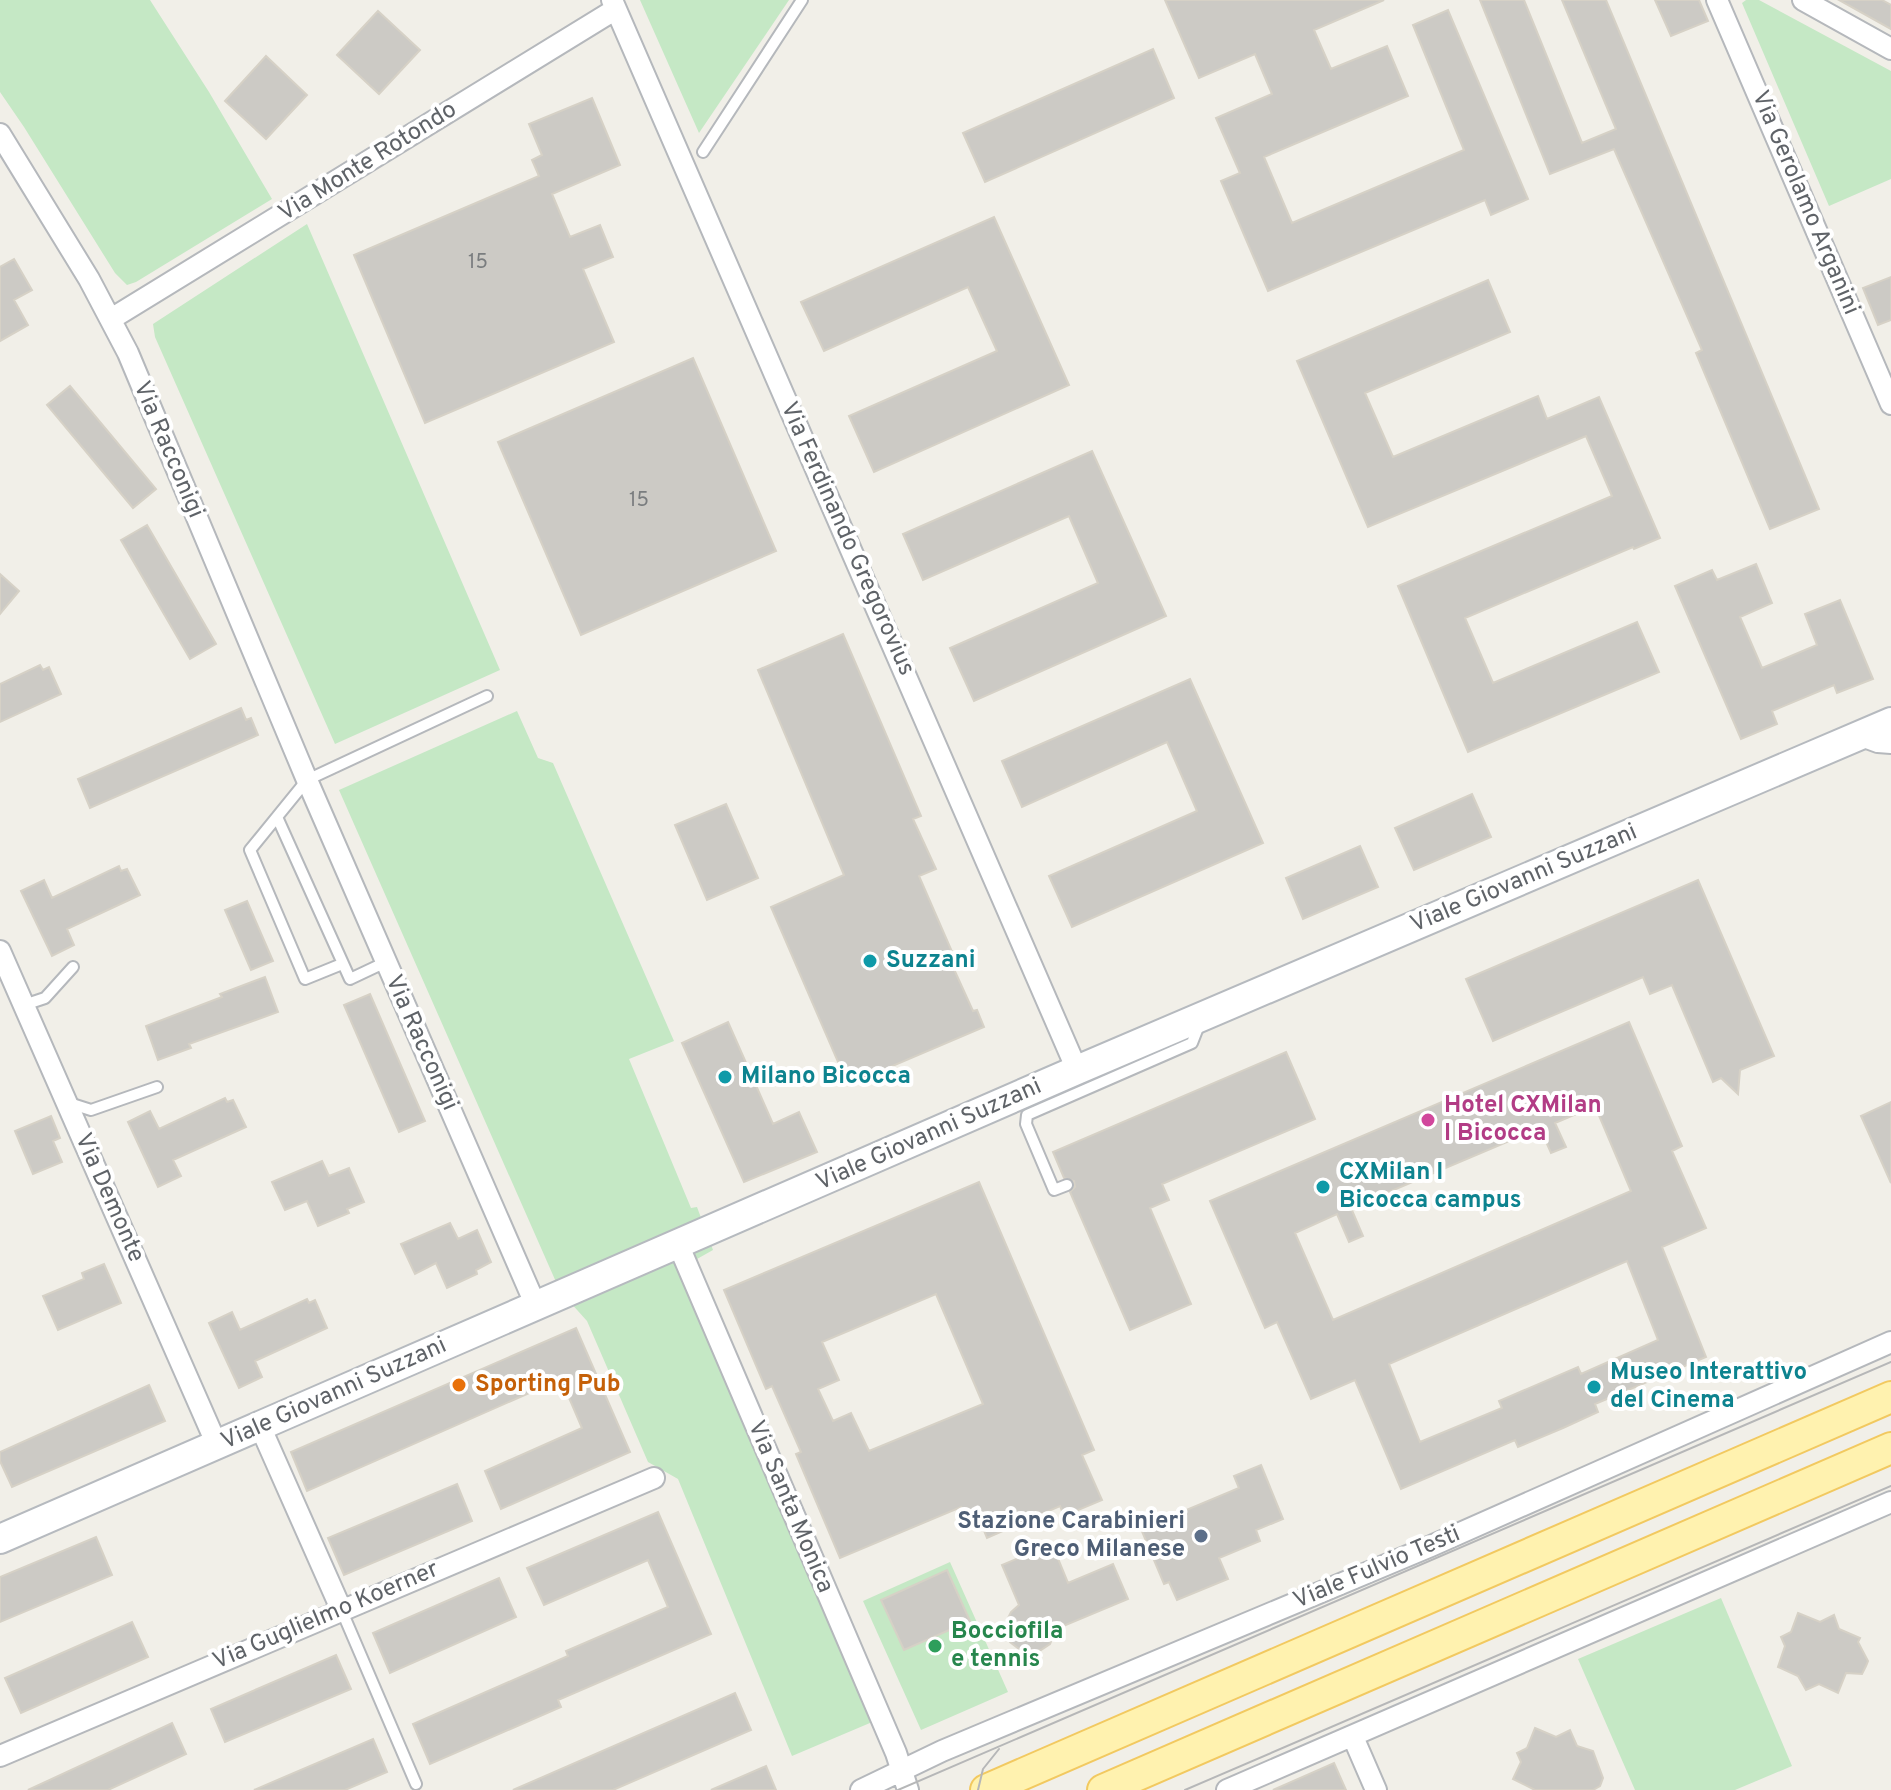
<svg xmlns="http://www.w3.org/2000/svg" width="1891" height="1790" font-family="Overpass,sans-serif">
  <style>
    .green { fill: #c5e8c5 }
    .building { fill: #cccac5; stroke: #d6d1c6; stroke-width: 2; fill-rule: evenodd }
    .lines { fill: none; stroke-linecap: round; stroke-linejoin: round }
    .lane-casing { stroke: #b5b8bc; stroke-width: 14 }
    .street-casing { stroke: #b5b8bc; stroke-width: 24 }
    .secondary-casing { stroke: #b6babf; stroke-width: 32 }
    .primary-casing { stroke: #f2c960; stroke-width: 34 }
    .lane { stroke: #fff; stroke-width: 10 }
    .street { stroke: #fff; stroke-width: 20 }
    .secondary { stroke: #fff; stroke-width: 28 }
    .primary { stroke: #fff2af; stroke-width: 30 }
    .tram { stroke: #b6b7b8; stroke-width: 2 }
    .culture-dot { fill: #0f9aa8; stroke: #fff; stroke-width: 3 }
    .hotel-dot { fill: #d1479c; stroke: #fff; stroke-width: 3 }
    .food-dot { fill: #e8710a; stroke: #fff; stroke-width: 3 }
    .service-dot { fill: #5c6f8a; stroke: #fff; stroke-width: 3 }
    .leisure-dot { fill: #2e9e5b; stroke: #fff; stroke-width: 3 }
    .labels { text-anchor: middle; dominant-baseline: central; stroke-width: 8; stroke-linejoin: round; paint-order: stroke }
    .number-label { font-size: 20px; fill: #7a7d7f }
    .street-label { font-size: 24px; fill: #5f6368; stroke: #fff }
    .culture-label { font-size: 24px; font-weight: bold; fill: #0d838f; stroke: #fff; text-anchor: start }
    .hotel-label { font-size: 24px; font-weight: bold; fill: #b23c85; stroke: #fff; text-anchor: start }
    .food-label { font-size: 24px; font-weight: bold; fill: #c56008; stroke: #fff; text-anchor: start }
    .service-label { font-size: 24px; font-weight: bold; fill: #4e5e75; stroke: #fff; text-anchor: end }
    .leisure-label { font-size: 24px; font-weight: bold; fill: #27864d; stroke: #fff; text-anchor: start }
  </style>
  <rect width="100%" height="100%" fill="#f1efe8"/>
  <path class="green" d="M0,0H150L209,92L272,199L136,282L127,285L115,273L24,127L0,92Z
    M640,0H789L699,133Z
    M1746,0H1759L1891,71V179L1829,206L1742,3Z
    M307,224L500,670L335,744L155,337L153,324Z
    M517,711L538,758L553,763L674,1041L629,1059L691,1208L697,1207L713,1250L697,1259L877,1720L792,1756L678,1479L648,1462L587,1321L560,1291L339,790Z
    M950,1562L1008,1692L921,1730L863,1601Z
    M1721,1598L1792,1766L1735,1790H1635L1578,1659Z"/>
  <path class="building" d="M1165,0H1384L1314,30L1331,69L1387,46L1408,96L1264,157L1292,223L1464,150L1413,25L1448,10L1528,199L1491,215L1485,200L1268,291L1221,181L1240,173L1216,118L1272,94L1255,54L1199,78Z
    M1480,0H1524L1582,143L1616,129L1562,0H1606L1819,509L1770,529L1696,353L1702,350L1614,149L1550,174Z
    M1655,0H1699L1708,21L1671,36Z
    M1839,0H1882L1891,5V29Z
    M378,11L420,50L379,94L337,55Z
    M1153,49L1174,98L985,182L963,133Z
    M266,56L307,95L266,139L225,101Z
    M592,98L620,165L552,194L570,237L600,225L613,257L583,269L614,342L425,423L354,255L539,176L532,160L542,155L529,124Z
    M994,217L1069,385L874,472L849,416L997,351L968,287L824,351L801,302Z
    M14,259L32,290L14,300L28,325L0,341V267Z
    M1891,277V320L1878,325L1863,288Z
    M1488,280L1510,332L1365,393L1393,457L1538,396L1547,419L1599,397L1660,538L1634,549L1633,547L1465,618L1493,683L1637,622L1659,672L1468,752L1398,586L1612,496L1586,436L1368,527L1297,361Z
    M693,358L776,551L581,635L498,442Z
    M70,386L156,489L133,508L47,405Z
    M1092,451L1166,616L974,701L950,648L1098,583L1069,516L923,580L903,534Z
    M147,525L216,644L190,659L121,540Z
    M1756,564L1772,603L1740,617L1762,668L1817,645L1805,614L1840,600L1873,679L1837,693L1834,685L1772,711L1777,724L1741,739L1675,586L1712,570L1717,580Z
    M0,574L19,591L0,614Z
    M843,634L921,816L913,819L936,869L919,876L953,954L948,956L973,1011L977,1010L984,1027L848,1085L771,907L844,875L758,670Z
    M40,665L43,670L49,667L61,694L0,722V684Z
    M1190,679L1263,843L1072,927L1049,876L1197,811L1167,742L1022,807L1002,761Z
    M241,708L246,720L251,718L258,735L90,808L78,779Z
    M1472,794L1491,837L1414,870L1395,828Z
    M726,804L758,878L707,900L675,825Z
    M1360,846L1378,887L1303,919L1286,878Z
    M119,866L121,871L127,869L140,895L67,929L74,945L52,956L21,891L44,880L52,898Z
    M1698,880L1774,1056L1740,1070L1738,1094L1721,1078L1713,1082L1672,985L1650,994L1643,977L1493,1041L1466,979Z
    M247,901L273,961L251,970L225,910Z
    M265,977L278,1012L189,1044L191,1048L158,1060L146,1026L222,997L220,994Z
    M370,994L425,1121L399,1132L344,1005Z
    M728,1022L773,1124L799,1112L817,1152L744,1182L682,1043Z
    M1629,1022L1682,1146L1672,1151L1706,1228L1662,1247L1706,1357L1595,1404L1598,1412L1563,1428L1518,1447L1515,1440L1401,1489L1355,1380L1311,1399L1277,1322L1265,1328L1210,1201ZM1595,1106L1631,1191L1333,1320L1295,1233L1337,1214L1349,1242L1363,1236L1351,1208L1540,1128L1551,1153L1566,1147L1555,1123ZM1627,1261L1658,1340L1581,1374L1578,1367L1499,1401L1502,1408L1420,1442L1389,1364Z
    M1286,1052L1315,1119L1162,1184L1169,1200L1150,1208L1191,1304L1130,1330L1070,1192L1075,1187L1074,1181L1064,1178L1053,1152Z
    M225,1098L227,1102L233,1100L246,1127L173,1160L181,1176L158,1187L128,1122L150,1111L159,1129Z
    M1891,1102V1183L1861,1116Z
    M51,1116L60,1138L53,1141L62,1162L33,1174L15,1131Z
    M322,1161L329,1176L349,1168L364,1202L347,1209L349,1213L318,1226L307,1201L285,1210L272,1182Z
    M979,1182L1094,1450L1082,1455L1102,1500L1064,1516L1060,1506L987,1538L980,1521L969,1526L961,1507L840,1558L796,1454L801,1452L772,1386L766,1389L724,1290ZM936,1294L983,1404L869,1451L851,1413L833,1421L818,1389L839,1380L822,1342Z
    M450,1223L458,1239L477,1230L491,1262L476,1270L477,1274L447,1288L436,1263L415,1274L401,1244Z
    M104,1264L121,1303L58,1330L43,1296L84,1279L82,1273Z
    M307,1299L309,1303L315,1300L327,1328L255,1361L262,1377L239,1388L209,1323L232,1312L240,1330Z
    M576,1328L630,1452L501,1509L485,1471L582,1428L561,1379L307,1491L291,1452Z
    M149,1385L165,1421L12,1487L0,1461V1452Z
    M1261,1465L1283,1519L1256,1530L1260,1541L1219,1558L1228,1579L1177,1600L1169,1582L1164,1584L1141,1529L1239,1488L1234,1476Z
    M457,1484L472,1521L344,1575L328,1538Z
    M658,1512L711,1634L558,1700L561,1707L430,1764L413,1724L568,1656L566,1651L668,1607L648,1560L544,1605L527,1568Z
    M96,1537L112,1575L0,1622V1577Z
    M1052,1544L1068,1583L1113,1564L1128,1599L1056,1629L1050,1644L1041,1650L1030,1652L1019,1649L1010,1642L1006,1633V1622L1011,1612L1019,1605L1002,1565Z
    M947,1570L970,1621L904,1650L881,1600Z
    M499,1578L516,1617L390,1673L373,1633Z
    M1798,1613L1820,1622L1834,1615L1839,1629L1860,1638L1858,1642L1868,1661L1866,1666L1862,1674L1846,1673L1838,1693L1819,1684L1806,1690L1798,1676L1778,1667L1785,1646L1781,1637L1791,1632Z
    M132,1622L148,1657L21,1713L5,1678Z
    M336,1655L351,1689L225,1742L211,1709Z
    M735,1693L751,1730L613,1790H513Z
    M172,1723L186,1754L108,1790H28Z
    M1535,1728L1556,1737L1570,1730L1577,1746L1593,1751L1603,1778L1600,1786L1593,1790H1535L1513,1779L1521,1762L1517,1753L1527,1748Z
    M373,1739L387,1772L345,1790H254Z
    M1334,1763L1346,1790H1273Z
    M766,1766L776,1790H711Z"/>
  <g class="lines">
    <g class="lane-casing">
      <path id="lane" d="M703,152L802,0
        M277,817L350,979L386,962
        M342,964L305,979L250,850L307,780L487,696
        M24,1005L45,998L73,967
        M69,1103L91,1110L157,1087
        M1067,1185L1054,1190L1026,1124L1027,1115L1192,1043L1199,1025
        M341,1609L416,1784"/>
    </g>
    <g class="street-casing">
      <path id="street" d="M612,0L1077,1070
        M1717,0L1891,404
        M1803,0L1891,49
        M0,134L89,279L128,353L307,780L536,1306
        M111,319L616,9
        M1859,735L1878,742L1891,743
        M0,951L217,1445
        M678,1244L896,1753L908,1790
        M260,1426L341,1609
        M1353,1737L1376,1790
        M0,1756L654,1478
        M861,1790L942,1751L1431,1546L1891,1342
        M1227,1790L1891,1502"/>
    </g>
    <g class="secondary-casing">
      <path id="secondary" d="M0,1539L1077,1070L1891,722"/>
    </g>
    <g class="primary-casing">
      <path id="primary" d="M986,1790L1891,1397
        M1103,1790L1891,1448"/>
    </g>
    <use href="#lane" class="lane"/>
    <use href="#street" class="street"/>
    <use href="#secondary" class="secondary"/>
    <use href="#primary" class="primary"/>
    <path class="tram" d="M898,1790L1891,1362
      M978,1790L983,1769L999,1749
      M1185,1790L1891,1486"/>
  </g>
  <g class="culture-dot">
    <circle cx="870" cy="961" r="8"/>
    <circle cx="725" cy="1077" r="8"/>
    <circle cx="1323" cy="1187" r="8"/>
    <circle cx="1594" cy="1387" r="8"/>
  </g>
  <circle class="hotel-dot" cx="1428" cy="1120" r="8"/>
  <circle class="food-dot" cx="459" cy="1385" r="8"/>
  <circle class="service-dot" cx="1201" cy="1536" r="8"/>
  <circle class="leisure-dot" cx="935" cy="1646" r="8"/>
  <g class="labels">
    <g class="number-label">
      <text x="478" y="263">15</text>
      <text x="639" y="501">15</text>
    </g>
    <g class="street-label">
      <text transform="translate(368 162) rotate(-32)">Via Monte Rotondo</text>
      <text transform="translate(1805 203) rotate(67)">Via Gerolamo Arganini</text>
      <text transform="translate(168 450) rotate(67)">Via Racconigi</text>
      <text transform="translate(847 539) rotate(66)">Via Ferdinando Gregorovius</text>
      <text transform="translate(1524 879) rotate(-23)">Viale Giovanni Suzzani</text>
      <text transform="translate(421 1043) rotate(66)">Via Racconigi</text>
      <text transform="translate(929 1135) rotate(-24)">Viale Giovanni Suzzani</text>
      <text transform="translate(109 1198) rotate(66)">Via Demonte</text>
      <text transform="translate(334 1394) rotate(-24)">Viale Giovanni Suzzani</text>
      <text transform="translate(790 1507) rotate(67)">Via Santa Monica</text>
      <text transform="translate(1377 1568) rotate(-23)">Viale Fulvio Testi</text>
      <text transform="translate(326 1616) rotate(-23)">Via Guglielmo Koerner</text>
    </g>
    <g class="culture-label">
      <text x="886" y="961">Suzzani</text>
      <text x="741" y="1077">Milano Bicocca</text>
      <text x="1339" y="1173">CXMilan I<tspan x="1339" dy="28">Bicocca campus</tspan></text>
      <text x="1610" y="1373">Museo Interattivo<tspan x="1610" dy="28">del Cinema</tspan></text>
    </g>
    <g class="hotel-label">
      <text x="1444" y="1106">Hotel CXMilan<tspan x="1444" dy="28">I Bicocca</tspan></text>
    </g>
    <g class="food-label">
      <text x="475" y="1385">Sporting Pub</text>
    </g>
    <g class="service-label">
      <text x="1185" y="1522">Stazione Carabinieri<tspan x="1185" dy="28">Greco Milanese</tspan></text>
    </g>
    <g class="leisure-label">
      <text x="951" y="1632">Bocciofila<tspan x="951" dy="28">e tennis</tspan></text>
    </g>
  </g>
</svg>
